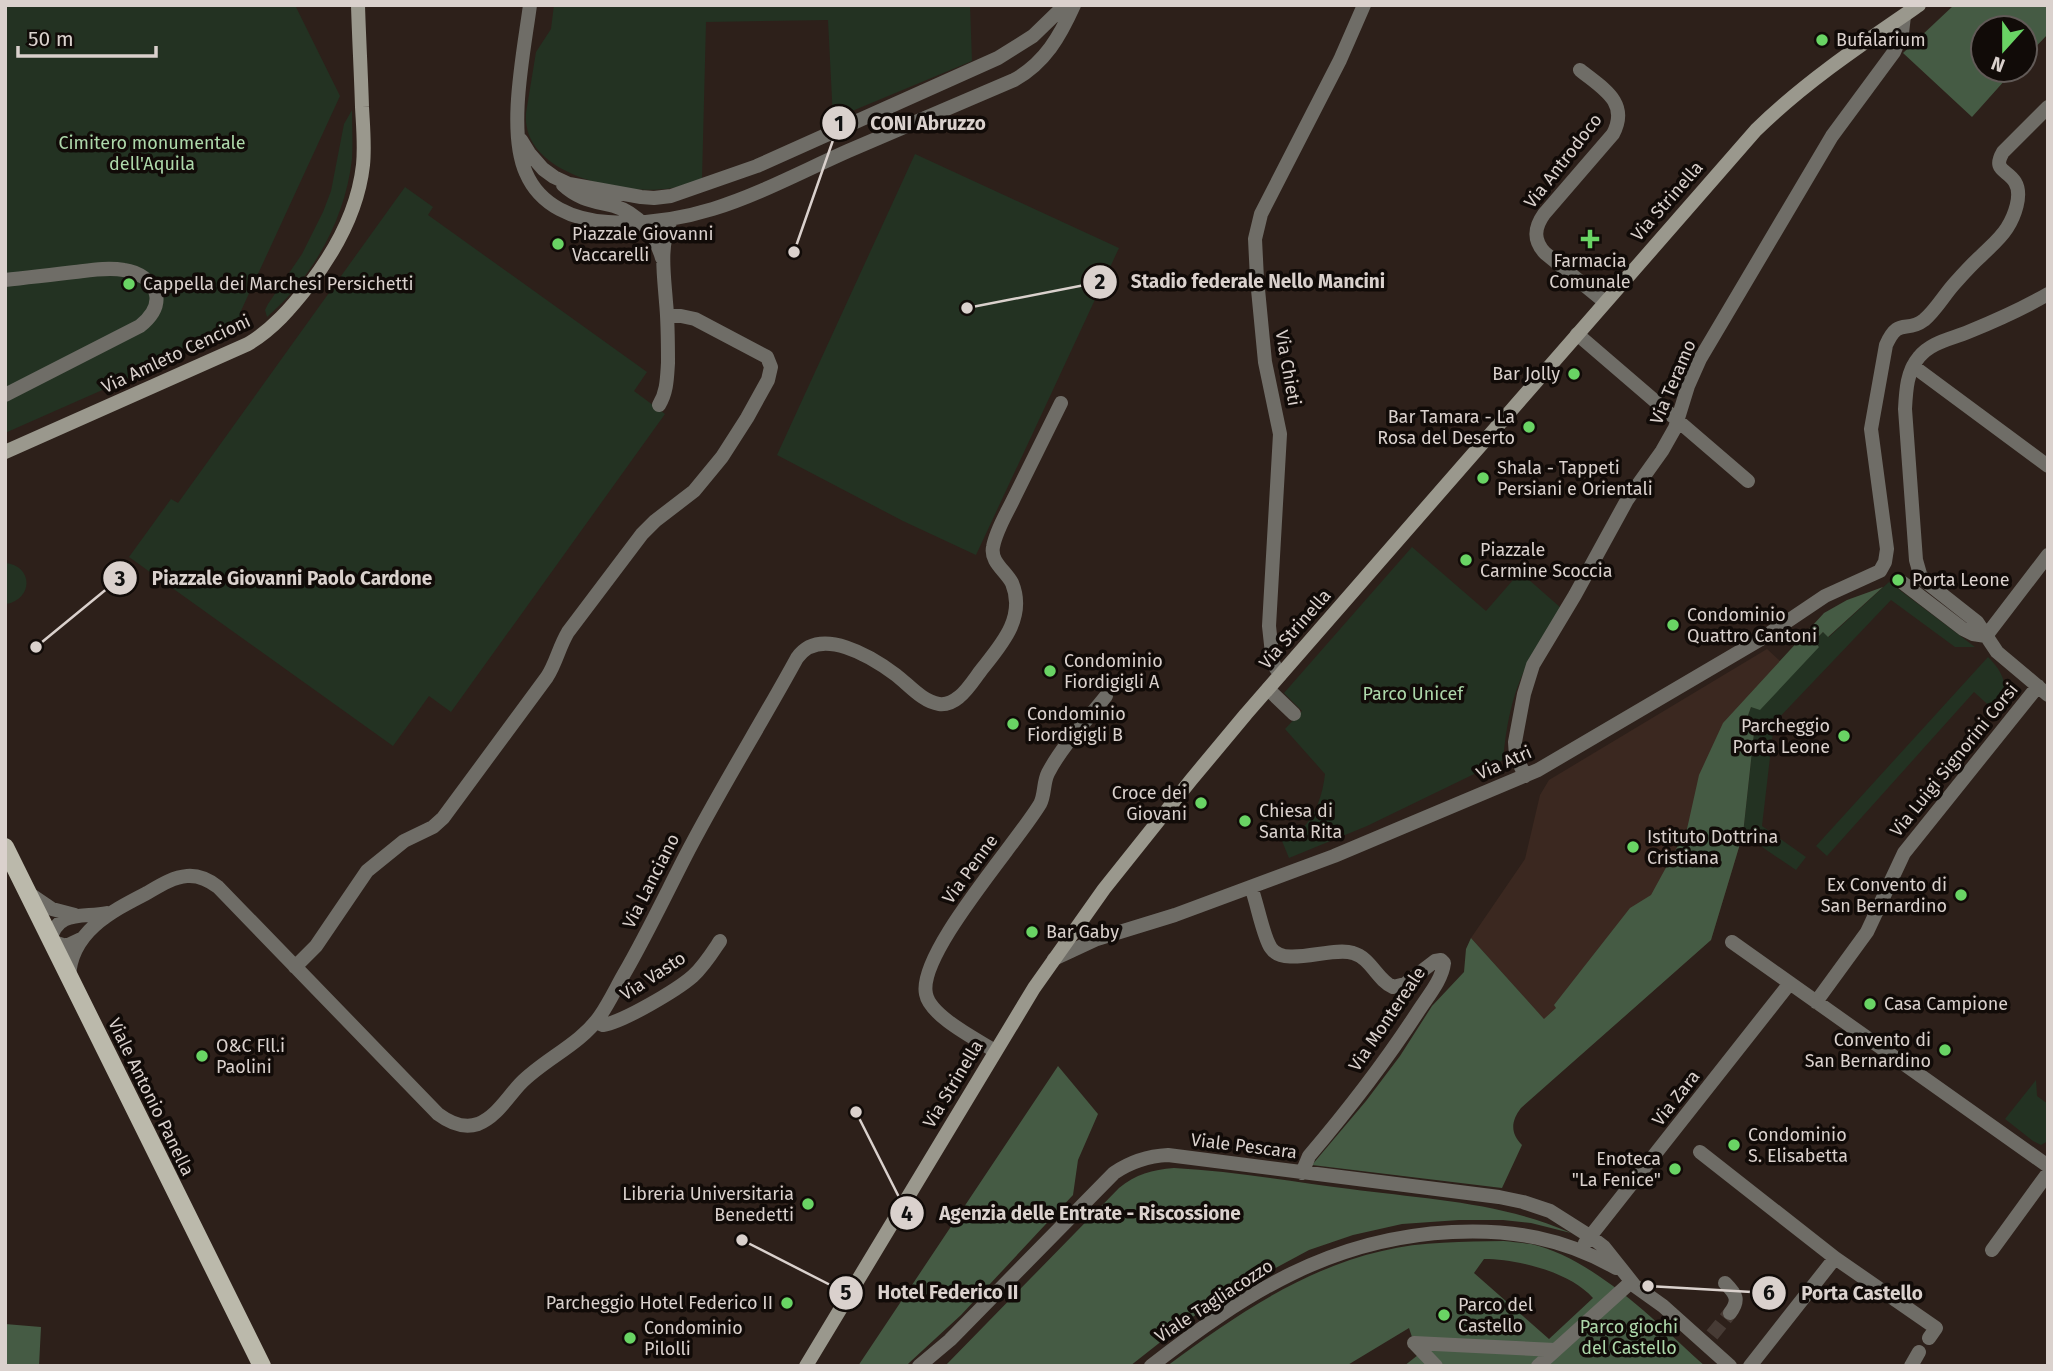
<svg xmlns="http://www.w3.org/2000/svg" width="2053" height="1371" font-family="'Fira Sans',sans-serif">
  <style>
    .built { fill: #3b2820 }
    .green { fill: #233222 }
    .forest { fill: #455b44; fill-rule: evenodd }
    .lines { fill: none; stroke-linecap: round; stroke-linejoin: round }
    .minor-tunnel { stroke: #473b35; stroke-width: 14; stroke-dasharray: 14 7; stroke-linecap: butt }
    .pedestrian { stroke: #6f6d67; stroke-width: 14 }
    .minor { stroke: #6f6d67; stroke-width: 14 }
    .secondary { stroke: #9a988d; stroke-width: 14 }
    .primary { stroke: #bbb9ab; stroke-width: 18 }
    .poi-dot { fill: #69d464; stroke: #110b08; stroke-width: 2.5 }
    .labels { text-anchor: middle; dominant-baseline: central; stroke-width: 7; stroke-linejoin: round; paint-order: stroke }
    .poi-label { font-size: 18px; fill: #dad1cd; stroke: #110b08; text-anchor: start }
    .park-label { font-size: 18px; fill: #add8aa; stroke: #110b08 }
    .street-label { font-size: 18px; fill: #dad1cd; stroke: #110b08 }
    .leader { fill: none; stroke: #dad1cd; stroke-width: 2.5 }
    .callout-dot { fill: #dad1cd; stroke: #110b08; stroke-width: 2.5 }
    .mark-label { font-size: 21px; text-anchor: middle; font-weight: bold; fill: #111 }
    .callout-label { font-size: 19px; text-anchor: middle; font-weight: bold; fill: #dad1cd; stroke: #110b08; stroke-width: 7; stroke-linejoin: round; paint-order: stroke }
  </style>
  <rect width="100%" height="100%" fill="#2d201a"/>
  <path class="built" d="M1767,649L1794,674L1760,710L1751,707L1743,834L1711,940L1578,1057L1471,938L1525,859L1540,795L1549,780Z"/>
  <path class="green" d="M5,5H295L340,96L240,313L245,327L5,433Z
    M554,5H970L972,61L833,119L828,20L706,22L702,179C690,183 678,188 665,189C620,194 521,174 526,113L536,52L551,29Z
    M352,110C352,126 353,142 352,159C345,220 313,277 267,317L265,310L268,304L302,254L323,212L331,191L344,124Z
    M915,154L1119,248L976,555L903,521L777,455Z
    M405,187L433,207L428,215L647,372L634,391L665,414L451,712L429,696L393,746L129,557L171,499L178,503Z
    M1412,547L1486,611L1520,572L1561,608C1549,628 1535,648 1525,669C1511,698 1506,728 1503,760L1367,826L1289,858L1282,841C1288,838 1296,835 1301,830C1316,816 1323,793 1325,774L1285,729L1302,711L1284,693Z
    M5,563C33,565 34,599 6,604Z
    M1889,582L1975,647H1955L1891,600L1774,723L1762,826L1806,857L1796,870L1743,834L1755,725L1746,721L1751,707L1819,646L1814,642L1823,632L1829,637Z
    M1988,657C2006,675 2010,689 1995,711L1974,692L1827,856L1816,846Z
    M2036,1080L2037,1096L2048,1104V1141L2041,1145L2033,1141L2005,1119Z"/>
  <path class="forest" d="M1954,5H2048V34L2025,58V28H1983V70H2014L1972,117L1903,53Z
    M1883,587L1828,637L1823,632L1814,641L1819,647L1760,710L1751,707L1746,721L1755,724L1743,834L1711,940L1521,1108C1511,1121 1510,1133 1522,1145L1502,1188L1312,1165L1366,1101L1400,1056L1432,1006L1464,972L1466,949L1471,938L1544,1019L1556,1008L1554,1005L1630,908L1651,895L1687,829L1699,775L1723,723L1824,613L1847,600Z
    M1058,1066L1098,1114L1078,1160L1073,1195L961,1315L910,1362L906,1366H858Z
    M1174,1168C1233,1171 1292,1182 1350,1189C1424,1199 1502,1202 1571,1233L1531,1223L1503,1220H1459L1402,1224L1353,1235L1309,1250L1229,1293L1191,1318L1130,1366H945L1119,1188C1136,1174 1152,1170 1174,1168Z
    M1504,1241C1513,1242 1523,1243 1531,1244C1594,1258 1658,1324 1705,1366H1404L1418,1355L1409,1328L1346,1366H1167C1232,1318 1302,1269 1382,1251C1422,1241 1464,1242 1504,1241ZM1484,1259C1518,1259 1570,1272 1593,1298L1549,1339L1474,1273Z
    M5,1324L41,1327L39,1366H5Z"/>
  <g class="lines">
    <path class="minor-tunnel" d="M1712,1335L1730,1313"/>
    <path class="pedestrian" d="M5,280C29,277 52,275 75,272C91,270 108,267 124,270C137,272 153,280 156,294C159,308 150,318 140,326L5,395"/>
    <path class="minor" d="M530,5C524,51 507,131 526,173C540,206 574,220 608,222C701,228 767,187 848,151C903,127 959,104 1014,80C1045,63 1060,36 1074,5
      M1580,70C1602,88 1630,102 1613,134L1544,214C1534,228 1533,240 1545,253L1605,302
      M521,140L529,153L543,169L554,177L569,184L641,197L654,198L671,196L757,166L998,58L1033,36L1065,5
      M563,185C579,200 594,201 614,206C638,213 655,234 662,258
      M2048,294C2022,309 1995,321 1968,332C1951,339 1931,342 1919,357C1907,371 1906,390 1905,409L1916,560L1920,574L1925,581L1977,622L1997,652L2048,695
      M1577,334L1748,481
      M1913,366L2048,466
      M659,405C667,392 667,378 668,363C668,342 668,322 666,302C664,274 659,246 671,220
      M1903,583L1963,629L1973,634L1986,636
      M1986,636L2048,555
      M1280,675L1273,663L1269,626L1280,434L1265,362L1257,279L1255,239L1261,214L1340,60L1364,5
      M1268,689L1294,714
      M1525,776L1516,756L1515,742L1524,694L1533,665L1575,595L1627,500L1662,451L1675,428L1688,386L1700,359L1832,136L1894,52L1902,33L1904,16
      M1251,887C1257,902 1263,937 1271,948C1284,968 1332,946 1353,953C1371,958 1377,980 1393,987L1405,984L1435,961L1441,960L1444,963C1442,980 1428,996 1419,1010C1386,1061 1349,1109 1309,1156L1302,1173
      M27,892L52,909L75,915
      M83,938L66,946L50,941C57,909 83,918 107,913
      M1732,942L2048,1166
      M1054,959L1097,939L1175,915L1334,856L1538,770L1761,639L1825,596L1880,571L1885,562L1887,549L1871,429L1886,345C1899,316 1906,334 1924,320C1936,310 1944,295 1955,283C1963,274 1972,264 1981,256C1990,247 2000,239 2007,228C2014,217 2023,195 2015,182C2007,169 1992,171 2003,152L2048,107
      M295,967L316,946L367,871L404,841L433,827L443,818L547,677C556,663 559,647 568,632L642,534L655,521L694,491L722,457L747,418L768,380L771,367L767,357L695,319L681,316H667
      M69,978C70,932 112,911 147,893C159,886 173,877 187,876C199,875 209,880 218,887L438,1114C450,1123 463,1129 478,1124C496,1117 507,1098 520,1084C544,1059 580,1045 600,1016C609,1003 616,988 624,974C646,936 665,896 685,857C720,789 761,724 797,658C820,625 872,657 896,675C909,685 923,702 939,704C947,705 953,702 959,697C968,690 975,678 982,669C1002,644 1026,617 1012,583C1006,571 990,562 993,547C996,530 1007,513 1014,498C1030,466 1045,435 1061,403
      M1816,1002L1867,932L1904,853L2038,686
      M596,1022L603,1025C623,1022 677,990 693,976C704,966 712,953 720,941
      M995,1051C976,1039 930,1016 926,994C917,954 1017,843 1040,804C1045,795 1043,783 1048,773C1062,746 1087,720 1106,696
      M1700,1152L1835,1258L1936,1328L1929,1338
      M1585,1243L1790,983
      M1992,1250L2048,1173
      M1725,1283C1736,1294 1740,1300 1730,1313
      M1414,1343L1555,1350
      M1414,1343L1436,1366
      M919,1366L950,1340L1114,1173C1130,1162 1149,1156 1168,1155L1499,1197L1523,1202L1550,1211L1591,1237L1604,1247L1635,1286L1663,1306L1730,1366
      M1151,1366C1245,1293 1331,1238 1452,1232C1511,1229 1564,1238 1616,1268
      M1538,1366L1631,1282
      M1750,1366L1835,1258
      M1911,1366L1919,1352"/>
    <path class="secondary" d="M5,452L248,344C273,329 291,308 309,285C336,250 358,210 363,165C365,146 363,126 362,107C361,73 359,39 358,5
      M806,1366L1034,988L1104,889L1191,780L1246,714L1756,130C1805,82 1862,44 1919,5"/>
    <path class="primary" d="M5,847L262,1366"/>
  </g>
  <g class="poi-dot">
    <circle cx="1822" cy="40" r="7"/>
    <path d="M1586.5 228.5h7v7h7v7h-7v7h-7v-7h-7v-7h7z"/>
    <circle cx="558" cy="244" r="7"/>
    <circle cx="129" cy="284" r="7"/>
    <circle cx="1574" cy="374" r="7"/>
    <circle cx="1529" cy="427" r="7"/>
    <circle cx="1483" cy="478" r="7"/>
    <circle cx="1466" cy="560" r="7"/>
    <circle cx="1898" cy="580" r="7"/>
    <circle cx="1673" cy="625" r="7"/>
    <circle cx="1050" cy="671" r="7"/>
    <circle cx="1013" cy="724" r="7"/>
    <circle cx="1844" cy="736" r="7"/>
    <circle cx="1201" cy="803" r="7"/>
    <circle cx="1245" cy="821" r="7"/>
    <circle cx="1633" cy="847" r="7"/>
    <circle cx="1961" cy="895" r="7"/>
    <circle cx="1032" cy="932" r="7"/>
    <circle cx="1870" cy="1004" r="7"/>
    <circle cx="1945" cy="1050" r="7"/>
    <circle cx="202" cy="1056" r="7"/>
    <circle cx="1734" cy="1145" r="7"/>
    <circle cx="1675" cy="1169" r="7"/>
    <circle cx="808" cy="1204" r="7"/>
    <circle cx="787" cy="1303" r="7"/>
    <circle cx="1444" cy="1315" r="7"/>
    <circle cx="630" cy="1338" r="7"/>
  </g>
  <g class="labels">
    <g class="poi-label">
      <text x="1836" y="40">Bufalarium</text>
      <text x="572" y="234">Piazzale Giovanni<tspan x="572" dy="21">Vaccarelli</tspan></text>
      <text x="1590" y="261" text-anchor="middle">Farmacia<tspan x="1590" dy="21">Comunale</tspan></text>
      <text x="143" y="284">Cappella dei Marchesi Persichetti</text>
      <text x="1560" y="374" text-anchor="end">Bar Jolly</text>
      <text x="1515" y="417" text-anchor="end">Bar Tamara - La<tspan x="1515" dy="21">Rosa del Deserto</tspan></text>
      <text x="1497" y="468">Shala - Tappeti<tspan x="1497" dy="21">Persiani e Orientali</tspan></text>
      <text x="1480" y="550">Piazzale<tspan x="1480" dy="21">Carmine Scoccia</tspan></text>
      <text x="1912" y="580">Porta Leone</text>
      <text x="1687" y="615">Condominio<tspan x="1687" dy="21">Quattro Cantoni</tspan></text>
      <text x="1064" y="661">Condominio<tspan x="1064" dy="21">Fiordigigli A</tspan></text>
      <text x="1027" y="714">Condominio<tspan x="1027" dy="21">Fiordigigli B</tspan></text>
      <text x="1830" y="726" text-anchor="end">Parcheggio<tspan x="1830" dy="21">Porta Leone</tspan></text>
      <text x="1187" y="793" text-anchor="end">Croce dei<tspan x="1187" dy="21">Giovani</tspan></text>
      <text x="1259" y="811">Chiesa di<tspan x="1259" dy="21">Santa Rita</tspan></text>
      <text x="1647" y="837">Istituto Dottrina<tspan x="1647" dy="21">Cristiana</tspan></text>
      <text x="1947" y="885" text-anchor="end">Ex Convento di<tspan x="1947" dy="21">San Bernardino</tspan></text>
      <text x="1046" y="932">Bar Gaby</text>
      <text x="1884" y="1004">Casa Campione</text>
      <text x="1931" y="1040" text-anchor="end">Convento di<tspan x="1931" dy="21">San Bernardino</tspan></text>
      <text x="216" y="1046">O&amp;C Fll.i<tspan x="216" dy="21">Paolini</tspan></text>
      <text x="1748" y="1135">Condominio<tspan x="1748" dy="21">S. Elisabetta</tspan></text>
      <text x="1661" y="1159" text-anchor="end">Enoteca<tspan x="1661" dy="21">"La Fenice"</tspan></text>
      <text x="794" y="1194" text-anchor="end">Libreria Universitaria<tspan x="794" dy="21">Benedetti</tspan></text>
      <text x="773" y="1303" text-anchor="end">Parcheggio Hotel Federico II</text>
      <text x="1458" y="1305">Parco del<tspan x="1458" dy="21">Castello</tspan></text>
      <text x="644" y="1328">Condominio<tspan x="644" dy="21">Pilolli</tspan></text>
    </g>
    <g class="park-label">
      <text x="152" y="143">Cimitero monumentale<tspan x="152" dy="21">dell'Aquila</tspan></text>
      <text x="1413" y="694">Parco Unicef</text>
      <text x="1629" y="1327">Parco giochi<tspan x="1629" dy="21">del Castello</tspan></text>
    </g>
    <g class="street-label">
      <text transform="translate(1563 161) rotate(-52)">Via Antrodoco</text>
      <text transform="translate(1667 201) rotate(-49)">Via Strinella</text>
      <text transform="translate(176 354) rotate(-25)">Via Amleto Cencioni</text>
      <text transform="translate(1288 368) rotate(80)">Via Chieti</text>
      <text transform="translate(1673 382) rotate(-67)">Via Teramo</text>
      <text transform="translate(1295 629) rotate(-49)">Via Strinella</text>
      <text transform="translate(1954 760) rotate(-51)">Via Luigi Signorini Corsi</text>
      <text transform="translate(1504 763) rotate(-24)">Via Atri</text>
      <text transform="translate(970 869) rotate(-54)">Via Penne</text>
      <text transform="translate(651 881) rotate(-63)">Via Lanciano</text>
      <text transform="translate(653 976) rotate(-33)">Via Vasto</text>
      <text transform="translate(1387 1019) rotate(-56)">Via Montereale</text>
      <text transform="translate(953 1084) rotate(-59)">Via Strinella</text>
      <text transform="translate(151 1097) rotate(64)">Viale Antonio Panella</text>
      <text transform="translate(1676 1098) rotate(-52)">Via Zara</text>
      <text transform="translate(1244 1146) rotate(7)">Viale Pescara</text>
      <text transform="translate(1214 1301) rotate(-33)">Viale Tagliacozzo</text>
    </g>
  </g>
  <path class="leader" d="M794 252L839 123M967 308L1100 282M36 647L120 578M856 1112L907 1213M742 1240L846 1293M1648 1286L1769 1293"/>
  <g class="callout-dot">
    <circle cx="794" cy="252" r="7"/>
    <circle cx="967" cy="308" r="7"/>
    <circle cx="36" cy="647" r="7"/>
    <circle cx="856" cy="1112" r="7"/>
    <circle cx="742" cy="1240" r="7"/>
    <circle cx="1648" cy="1286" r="7"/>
    <circle cx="839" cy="123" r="18"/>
    <circle cx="1100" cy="282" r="18"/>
    <circle cx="120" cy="578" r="18"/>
    <circle cx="907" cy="1213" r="18"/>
    <circle cx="846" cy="1293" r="18"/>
    <circle cx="1769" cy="1293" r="18"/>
  </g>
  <g class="mark-label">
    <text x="839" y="131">1</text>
    <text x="1100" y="289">2</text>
    <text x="120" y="586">3</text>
    <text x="907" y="1221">4</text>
    <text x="846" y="1300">5</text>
    <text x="1769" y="1300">6</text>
  </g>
  <g class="callout-label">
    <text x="928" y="130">CONI Abruzzo</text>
    <text x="1258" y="288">Stadio federale Nello Mancini</text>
    <text x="292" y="585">Piazzale Giovanni Paolo Cardone</text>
    <text x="1090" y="1220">Agenzia delle Entrate - Riscossione</text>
    <text x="948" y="1299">Hotel Federico II</text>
    <text x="1862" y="1300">Porta Castello</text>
  </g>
  <rect width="2053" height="1371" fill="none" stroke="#dad1cd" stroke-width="14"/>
  <g transform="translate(2004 49) rotate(201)"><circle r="33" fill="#110b08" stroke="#615a57" stroke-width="2"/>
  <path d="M0-5L12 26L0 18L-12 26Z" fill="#69d464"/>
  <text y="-10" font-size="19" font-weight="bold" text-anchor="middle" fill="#dad1cd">N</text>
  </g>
  <path d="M18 46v10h138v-10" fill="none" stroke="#dad1cd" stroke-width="3.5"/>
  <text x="28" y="46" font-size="21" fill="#dad1cd" stroke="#110b08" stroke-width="5" paint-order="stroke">50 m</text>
</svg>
